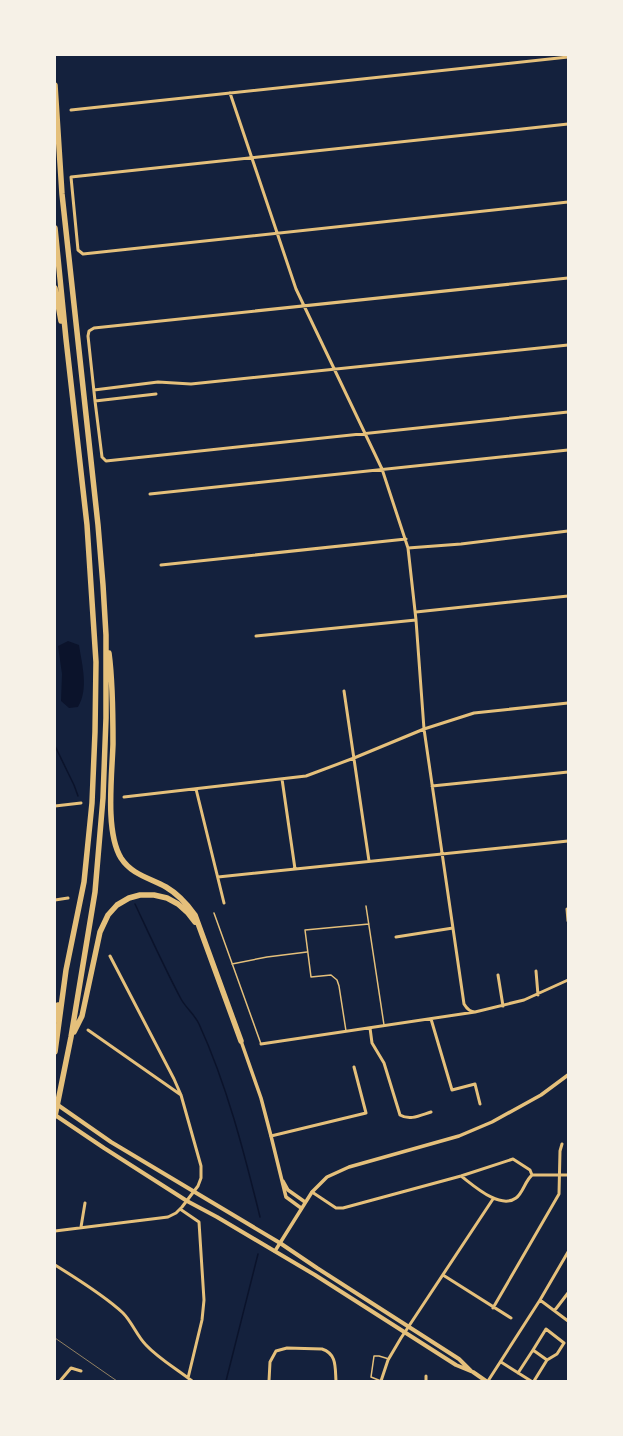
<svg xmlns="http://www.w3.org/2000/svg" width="623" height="1436" font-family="'PT Sans',sans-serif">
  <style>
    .water { fill: #0b132b }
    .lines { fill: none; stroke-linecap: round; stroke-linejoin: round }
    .stream { stroke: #0b132b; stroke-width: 1.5 }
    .service { stroke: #e5c07b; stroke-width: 1.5 }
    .minor { stroke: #e5c07b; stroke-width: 3 }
    .tertiary { stroke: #e5c07b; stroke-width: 3.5 }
    .secondary { stroke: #e5c07b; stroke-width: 4 }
    .motorway { stroke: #e5c07b; stroke-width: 5.5 }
    .tram { stroke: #918062; stroke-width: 1 }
  </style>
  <rect width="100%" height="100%" fill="#14213d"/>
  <path class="water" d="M68,641L79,645C82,665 89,689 78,707L69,708L61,701L62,674L58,646Z"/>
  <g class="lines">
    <path class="stream" d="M55,746L74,785L78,796
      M135,904C150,936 165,969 181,999C186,1008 195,1015 199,1024C227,1085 244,1152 260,1217
      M226,1381L258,1254"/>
    <path class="service" d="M366,906L384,1025
      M214,913L261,1044
      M232,964L267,957L307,952
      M346,1031L339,986L337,980L331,975L311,977L305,930L369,924
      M381,1381L371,1377L374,1356H379L389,1359"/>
    <path class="minor" d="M230,93L296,289L382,469L408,548L416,620L424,729L464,1004C467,1009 470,1012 475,1012
      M71,110L568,57
      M568,124L71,177L78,250L83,254L568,202
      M94,390L158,382L191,384L568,345
      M156,394L95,401L102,457L106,461L568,412
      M95,401L88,336L89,331L94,328L568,278
      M150,494L568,450
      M408,548L461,544L568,531
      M161,565L406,539
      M416,612L568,596
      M256,636L416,620
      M344,691L369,861
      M282,779L295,869
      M432,786L568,772
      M196,789L224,903
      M124,797L306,776L354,758L424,729L474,713L568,703
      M55,806L81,803
      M218,877L568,841
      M55,900L68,898
      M567,909L568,921
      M396,937L453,928
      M110,956L174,1079L181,1095
      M536,971L538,995
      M498,975L503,1006
      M431,1019L452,1090L475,1084L480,1104
      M370,1028L372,1043L384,1063L400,1115C410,1121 421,1115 431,1112
      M261,1044L475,1012L524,1000L568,980
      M271,1136L366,1113L354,1067
      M461,1176C473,1185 500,1210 516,1198C523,1193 525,1181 532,1175H568
      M312,1192L336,1208H343L461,1176L513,1159L530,1170L532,1175
      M180,1209L199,1222L204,1300L202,1320L188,1378
      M81,1227L85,1203
      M55,1231L168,1217L176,1213L182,1207L198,1186L201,1178V1166L181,1095L88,1030
      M55,1265C76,1278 105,1296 123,1313C132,1322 137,1336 146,1345C159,1359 177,1369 192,1381
      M443,1275L511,1318
      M540,1300L568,1321
      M493,1308L559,1194L560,1151L562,1144
      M555,1310L568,1293
      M501,1362L531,1381
      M518,1373L533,1350
      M60,1381L71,1368L81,1371
      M269,1381L270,1362L276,1351L287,1348L322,1349C337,1354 335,1367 336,1381
      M381,1381L388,1360L401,1338L493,1199
      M426,1381V1376
      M488,1381L540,1300L568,1252
      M534,1381L547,1360L557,1354L564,1343L546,1329L533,1350L547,1360"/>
    <path class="tertiary" d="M241,1041L261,1098L271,1136L286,1197L301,1208
      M283,1181L288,1190L305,1202
      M275,1251L312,1192L327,1177L349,1167L459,1136L492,1122L541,1095L568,1075"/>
    <path class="secondary" d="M55,1103L111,1142L280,1243L317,1268L459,1359L471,1371
      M55,1115L104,1148L187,1201L217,1217L315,1275L456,1365L473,1372L486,1381"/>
    <path class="motorway" d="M55,85L62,194L98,525L103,585L106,635V718L103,798L95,892L71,1037L55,1116
      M55,228L66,339L87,525L96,662L95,732L92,803L84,882L66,970L55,1052
      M55,288L61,321
      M109,653C113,683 113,713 113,744C112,775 105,832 121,858C132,875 150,878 166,887C178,894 187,904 195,915L241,1041
      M55,1020L58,1005
      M74,1032L82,1016L100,932L108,915L117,905L129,898L140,895H154L167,898L178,904L188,913L195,922"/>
    <path class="tram" d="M55,1338L117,1381"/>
  </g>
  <rect width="623" height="1436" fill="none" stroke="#f6f1e7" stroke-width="112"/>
</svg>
